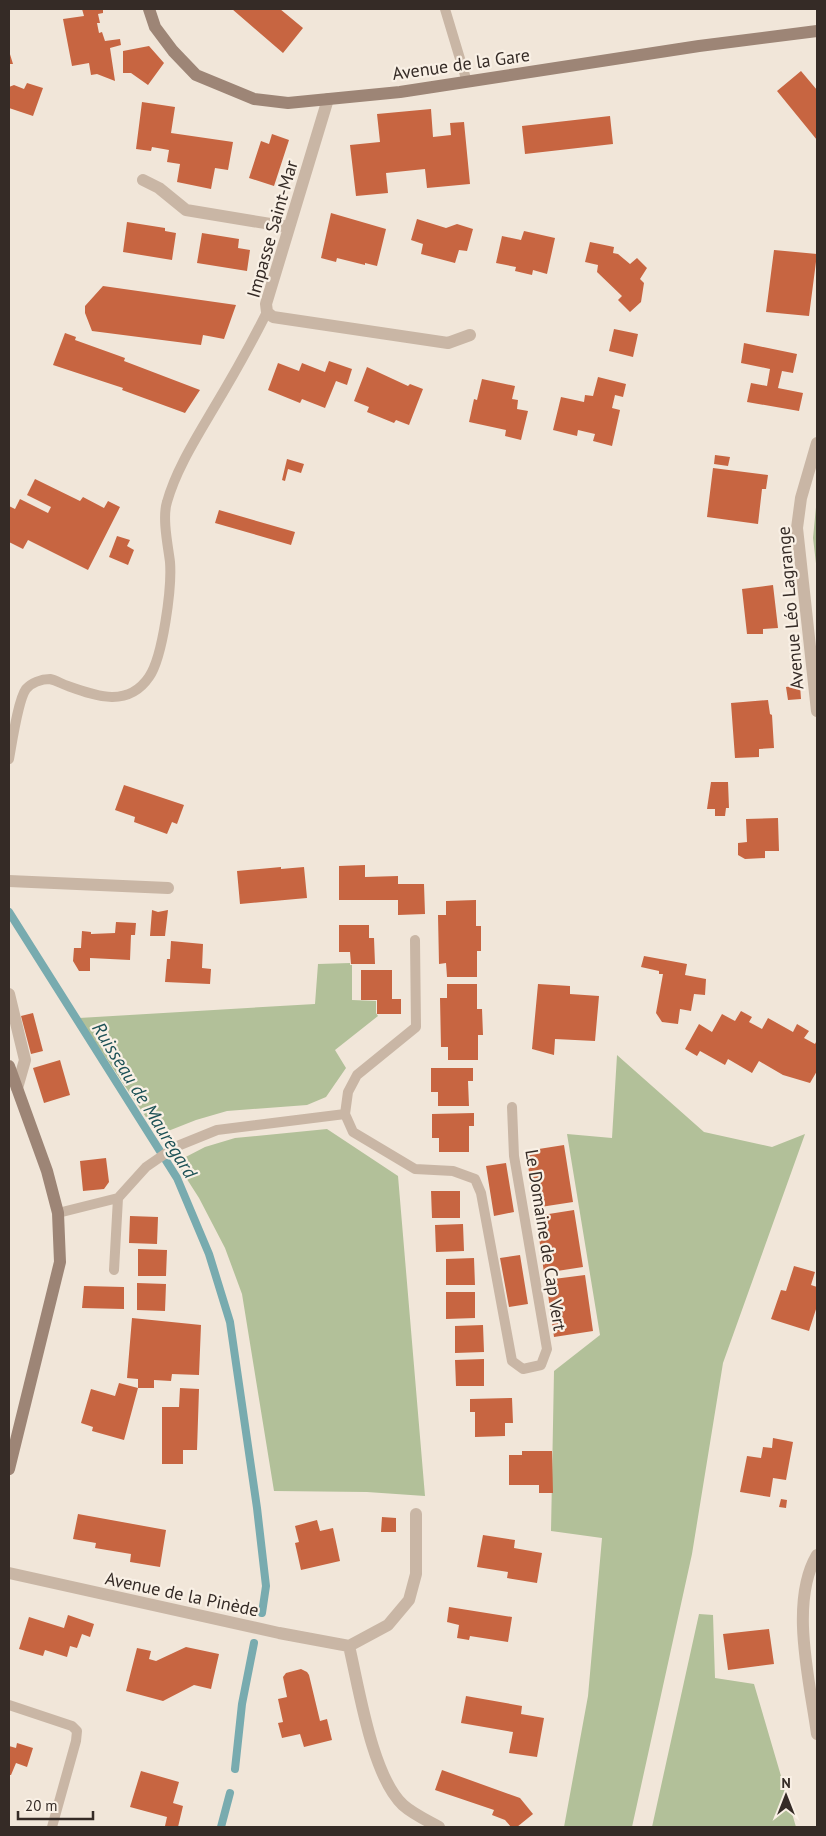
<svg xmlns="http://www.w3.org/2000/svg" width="826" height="1836" font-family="'PT Sans',sans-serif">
<rect width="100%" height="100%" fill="#f1e6d9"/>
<!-- green -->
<path fill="#b2c099" d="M817,497V572L813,538Z
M350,963V965H352V1000L376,1001V1013L378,1016L335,1050L346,1068L326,1097L307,1105L227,1111L196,1120L158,1135L79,1018L315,1004L318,964Z
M617,1055L704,1132L772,1147L805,1134L723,1363L692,1554L632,1827H564L588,1696L602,1538L551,1531L554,1371L600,1335L567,1134L612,1138Z
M327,1129L398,1176L425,1496L367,1492L274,1491L242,1294L225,1248L199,1198L176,1162L205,1147L235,1138Z
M699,1614L713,1615L715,1678L754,1684L796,1827H652Z"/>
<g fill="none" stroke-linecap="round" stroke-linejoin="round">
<!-- stream -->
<path stroke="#78abaf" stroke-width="8" d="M9,912L177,1178L209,1254L230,1322L257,1508L266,1586L262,1613
M235,1769L242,1704L254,1643
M221,1827L230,1793"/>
</g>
<!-- building -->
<path fill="#c76541" d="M82,9H103V13L98,14L100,23H97L99,33L102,32L105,41L120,39L121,45L110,48L115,81L97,74L91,75L89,63L72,66L63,19L84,16Z
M232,9H280L303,28L283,53Z
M149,46L164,63L148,85L131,73H123V51Z
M9,51L13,64H9Z
M801,71L817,90V140L777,91Z
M27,83L43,88L33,116L9,108V87L14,85L24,89Z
M142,102L175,107L171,133L233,142L228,170L215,168L211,189L177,182L180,164L167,162L169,150L152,147L151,151L136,149Z
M431,109L433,137L451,135L450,123L464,122L470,184L427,188L425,169L386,173L388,193L356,196L350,145L380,142L377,114Z
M610,116L613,144L525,154L522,126Z
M272,134L289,140L274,186L249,178L261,141L269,144Z
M331,213L386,229L377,266L365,263V265L337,258L336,262L321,258Z
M417,219L446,228L457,224L473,229L467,251L459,250L455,263L421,254L423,244L411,240Z
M127,222L165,228V231L176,233L172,260L123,252Z
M524,231L555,238L547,274L533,270L532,275L515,271L516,267L496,263L502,236L521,240Z
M202,233L239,239L238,248L250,250L247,271L197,263Z
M590,242L614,247L613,253L618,254L630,264L637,258L647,268L640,279L644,283L641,302L630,312L618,300L622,296L597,272L598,265L585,262Z
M774,250L817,254L809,316L766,312Z
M103,286L236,305L224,339L203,335L201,345L92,331L85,313V306Z
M614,329L638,334L633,357L609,351Z
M65,333L76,337L75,340L125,358L124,361L200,390L185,413L122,390L123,388L53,365Z
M744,343L797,354L793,373L782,371L778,388L803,393L799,411L747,402L751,383L767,386L770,369L741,363Z
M329,361L352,369L347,385L336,381L325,408L302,399L300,403L268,390L278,363L299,371L302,363L325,372Z
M367,367L408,386L410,384L423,389L409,425L396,420L394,423L367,412L369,407L354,401Z
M598,377L626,384L623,397L615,395L612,408L620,410L612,446L593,441L595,434L578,430L577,436L553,430L561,397L584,402L585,395L593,396Z
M482,379L515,386L512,399L518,400L517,409L528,411L521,440L505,436L506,430L469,422L474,399L477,400Z
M715,455L730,457L728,466L714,464Z
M287,459L304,464L301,473L288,469L285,481L282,480Z
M713,468L768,475L766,489H762L758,524L707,517Z
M35,479L80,501L83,497L104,508L108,501L120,507L88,570L28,540L23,549L9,542V506L15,509L20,499L48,513L51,507L27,495Z
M219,510L295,532L291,545L215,523Z
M117,536L130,540L127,546L134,550L128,565L109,557Z
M773,585L778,628L763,629V634H747L742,589Z
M800,685L801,699L788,700L786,687Z
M768,700L770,714L772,715L774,748L759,749V757L735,758L731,703Z
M711,782H728L729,808H726L725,816H715V809H707Z
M124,785L184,805L177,824L172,822L167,834L134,822L135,817L115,810Z
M778,818L779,851H765V858L745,859L738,855V843L747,842L746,819Z
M365,865V877L398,876V884H424L425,914L398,915V900H339V866Z
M281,867V869L304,867L307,898L240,904L237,871Z
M476,900V926H481V951H477V977H447L446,963L439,964L438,915H446V901Z
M152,910L158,912L168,910L165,936H150Z
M116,922L136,923L135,935H131L130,960L90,958V971H79L73,961L74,948H81L82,931L91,932V934L115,933Z
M339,925H369V938H374L375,964H351L350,952H339Z
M171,941L203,944L202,968L211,969L210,984L165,982L167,959H170Z
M644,956L687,964L685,975L706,979L705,995L694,994L691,1011L680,1009L678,1024L662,1022L656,1013L663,974H659V971L641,967Z
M361,970H392V999H401V1014H377V1000H361Z
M447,984H477V1009H482L483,1035H478V1060H448V1047H441L440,998H447Z
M538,984L570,986V994L599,996L595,1041L555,1039L554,1055L532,1049Z
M741,1011L752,1017L749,1022L762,1029L768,1018L793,1032L797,1024L809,1031L804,1038L815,1044L817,1040V1071L810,1083L783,1075L759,1061L752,1073L728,1059L725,1065L700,1051L697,1056L685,1049L699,1024L712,1032L722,1014L735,1021Z
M33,1013L43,1051L31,1054L21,1016Z
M60,1060L70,1095L44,1103L33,1068Z
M431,1068H473V1081H468L469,1106H438V1092H431Z
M474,1113V1126H469V1152H439V1138H432V1114Z
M564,1145L573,1202L534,1208L526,1151Z
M106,1158L109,1182L104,1189L83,1191L80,1161Z
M506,1163L514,1212L494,1216L486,1166Z
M431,1191H460V1218H432Z
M574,1210L583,1267L544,1273L536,1216Z
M130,1216L158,1217L157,1244L129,1243Z
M463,1224L464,1251L436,1252L435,1225Z
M138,1249L167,1250L166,1276H138Z
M520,1255L528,1304L509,1307L500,1258Z
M474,1258L475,1285H446V1259Z
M794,1266L815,1272L811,1285L817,1287V1306L809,1331L771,1319L781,1290L786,1291Z
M585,1275L593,1331L554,1337L546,1280Z
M137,1283L166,1284L165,1311L137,1310Z
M84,1286L124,1287V1309L82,1308Z
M446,1292H475V1318L446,1319Z
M132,1318L201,1325L199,1375L172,1374L171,1381L154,1380V1388H138V1379L127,1378Z
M483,1325L484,1352L455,1353V1326Z
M484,1359V1386H456L455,1360Z
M119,1383L138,1388L124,1440L92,1431L93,1427L81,1423L91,1389L115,1396Z
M180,1388L199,1389L197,1450H183V1464H162V1407H179Z
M512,1398L513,1423H505V1436L475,1437V1412H470V1399Z
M773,1438L793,1442L786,1480L773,1478L770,1497L740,1492L747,1456L761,1458L763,1447L772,1448Z
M522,1451H552L553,1493H539V1485H509V1455H522Z
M781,1499L787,1500L786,1508L779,1507Z
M78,1514L166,1530L160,1567L130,1562L131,1554L95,1548L96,1543L73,1539Z
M382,1517L396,1518V1532H381Z
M317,1520L320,1531L333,1528L340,1561L301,1570L295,1543L299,1542L295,1526Z
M483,1535L515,1540L514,1548L542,1553L537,1583L507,1578L508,1572L477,1567Z
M449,1607L512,1617L508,1642L470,1636L469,1640L457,1638L459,1625L447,1622Z
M68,1615L94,1624L90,1637L82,1634L77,1648L70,1646L67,1657L45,1650L43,1656L19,1649L29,1617L64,1628Z
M769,1629L774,1664L728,1670L723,1634Z
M186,1647L219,1654L211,1689L194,1685L163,1701L126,1691L137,1648L151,1651L149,1659L156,1661Z
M301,1669L307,1672L309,1675L320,1721L327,1719L332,1740L304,1747L300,1734L282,1738L278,1723L283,1722L278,1699L287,1697L283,1677L286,1673Z
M466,1696L522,1706L521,1714L544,1718L537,1757L509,1753L513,1732L461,1723Z
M17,1743L33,1748L27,1767L16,1763L11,1775H9V1746L16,1748Z
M442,1770L520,1798L533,1814L517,1827H511L505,1820L492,1815L494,1810L435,1790Z
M141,1771L179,1782L173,1803L183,1806L178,1827L165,1826L167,1817L130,1807Z"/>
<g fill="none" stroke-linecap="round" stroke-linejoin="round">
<!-- lane -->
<path stroke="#c9b6a5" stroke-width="10" d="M445,9L467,82
M9,759C12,743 18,700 26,689C31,683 41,679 50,679C55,680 62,684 68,686C96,696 128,708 149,677C163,657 172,587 170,562C168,546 162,518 167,502C176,470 195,440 212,411C232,378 250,346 267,312
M415,940L416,1027L357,1075L348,1092L345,1114L353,1132L415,1169L453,1171L475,1179L481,1193L512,1361L523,1369L541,1365L547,1349L514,1156L512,1107
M58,1213L118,1198L146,1167L175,1147L217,1130L345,1114
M114,1270L118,1198
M9,1705L72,1726L77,1731L76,1741L52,1827"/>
<!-- street -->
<path stroke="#c9b6a5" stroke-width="12" d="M328,99L266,304L267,312L273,317L448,343L470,335
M143,180L159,188L186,210L289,227
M817,443L801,498L797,528L817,711
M9,881L168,888
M9,994L25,1060L17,1088
M817,1555C789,1602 810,1682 817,1734
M9,1573L279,1633L349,1646L388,1625L409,1600L416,1574V1514
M349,1646C359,1688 372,1776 403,1805C413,1814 428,1821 439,1827"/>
<!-- secondary -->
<path stroke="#9d8576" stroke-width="12" d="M149,9L155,27L173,51L196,75L254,99L288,103L400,92L699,46L817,31
M9,1066L47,1171L58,1213L60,1262L9,1469"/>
</g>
<g text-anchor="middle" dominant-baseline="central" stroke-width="4.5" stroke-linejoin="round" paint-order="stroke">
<!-- street labels -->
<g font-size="18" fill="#352b26" stroke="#f9f0e5">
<text transform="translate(461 64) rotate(-8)">Avenue de la Gare</text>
<text transform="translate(272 229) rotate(-74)">Impasse Saint-Mar</text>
<text transform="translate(790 608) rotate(-95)">Avenue Léo Lagrange</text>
<text transform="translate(546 1240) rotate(81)">Le Domaine de Cap Vert</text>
<text transform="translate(182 1594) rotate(12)">Avenue de la Pinède</text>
</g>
<!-- water labels -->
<g font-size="19" font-style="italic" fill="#1c5156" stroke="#f9f0e5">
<text transform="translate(145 1100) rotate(58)">Ruisseau de Mauregard</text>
</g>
</g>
<!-- border -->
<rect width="826" height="1836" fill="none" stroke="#352b26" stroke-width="20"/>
<!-- north arrow -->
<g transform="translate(786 1796)" stroke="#f9f0e5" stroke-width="4" paint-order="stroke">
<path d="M0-4L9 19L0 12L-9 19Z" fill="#352b26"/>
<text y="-8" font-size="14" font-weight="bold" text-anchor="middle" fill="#352b26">N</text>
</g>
<!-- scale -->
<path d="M18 1811v8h75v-8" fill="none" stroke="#352b26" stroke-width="2.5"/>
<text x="25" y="1811" font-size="15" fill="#352b26" stroke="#f9f0e5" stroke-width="4" paint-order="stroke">20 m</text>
</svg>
